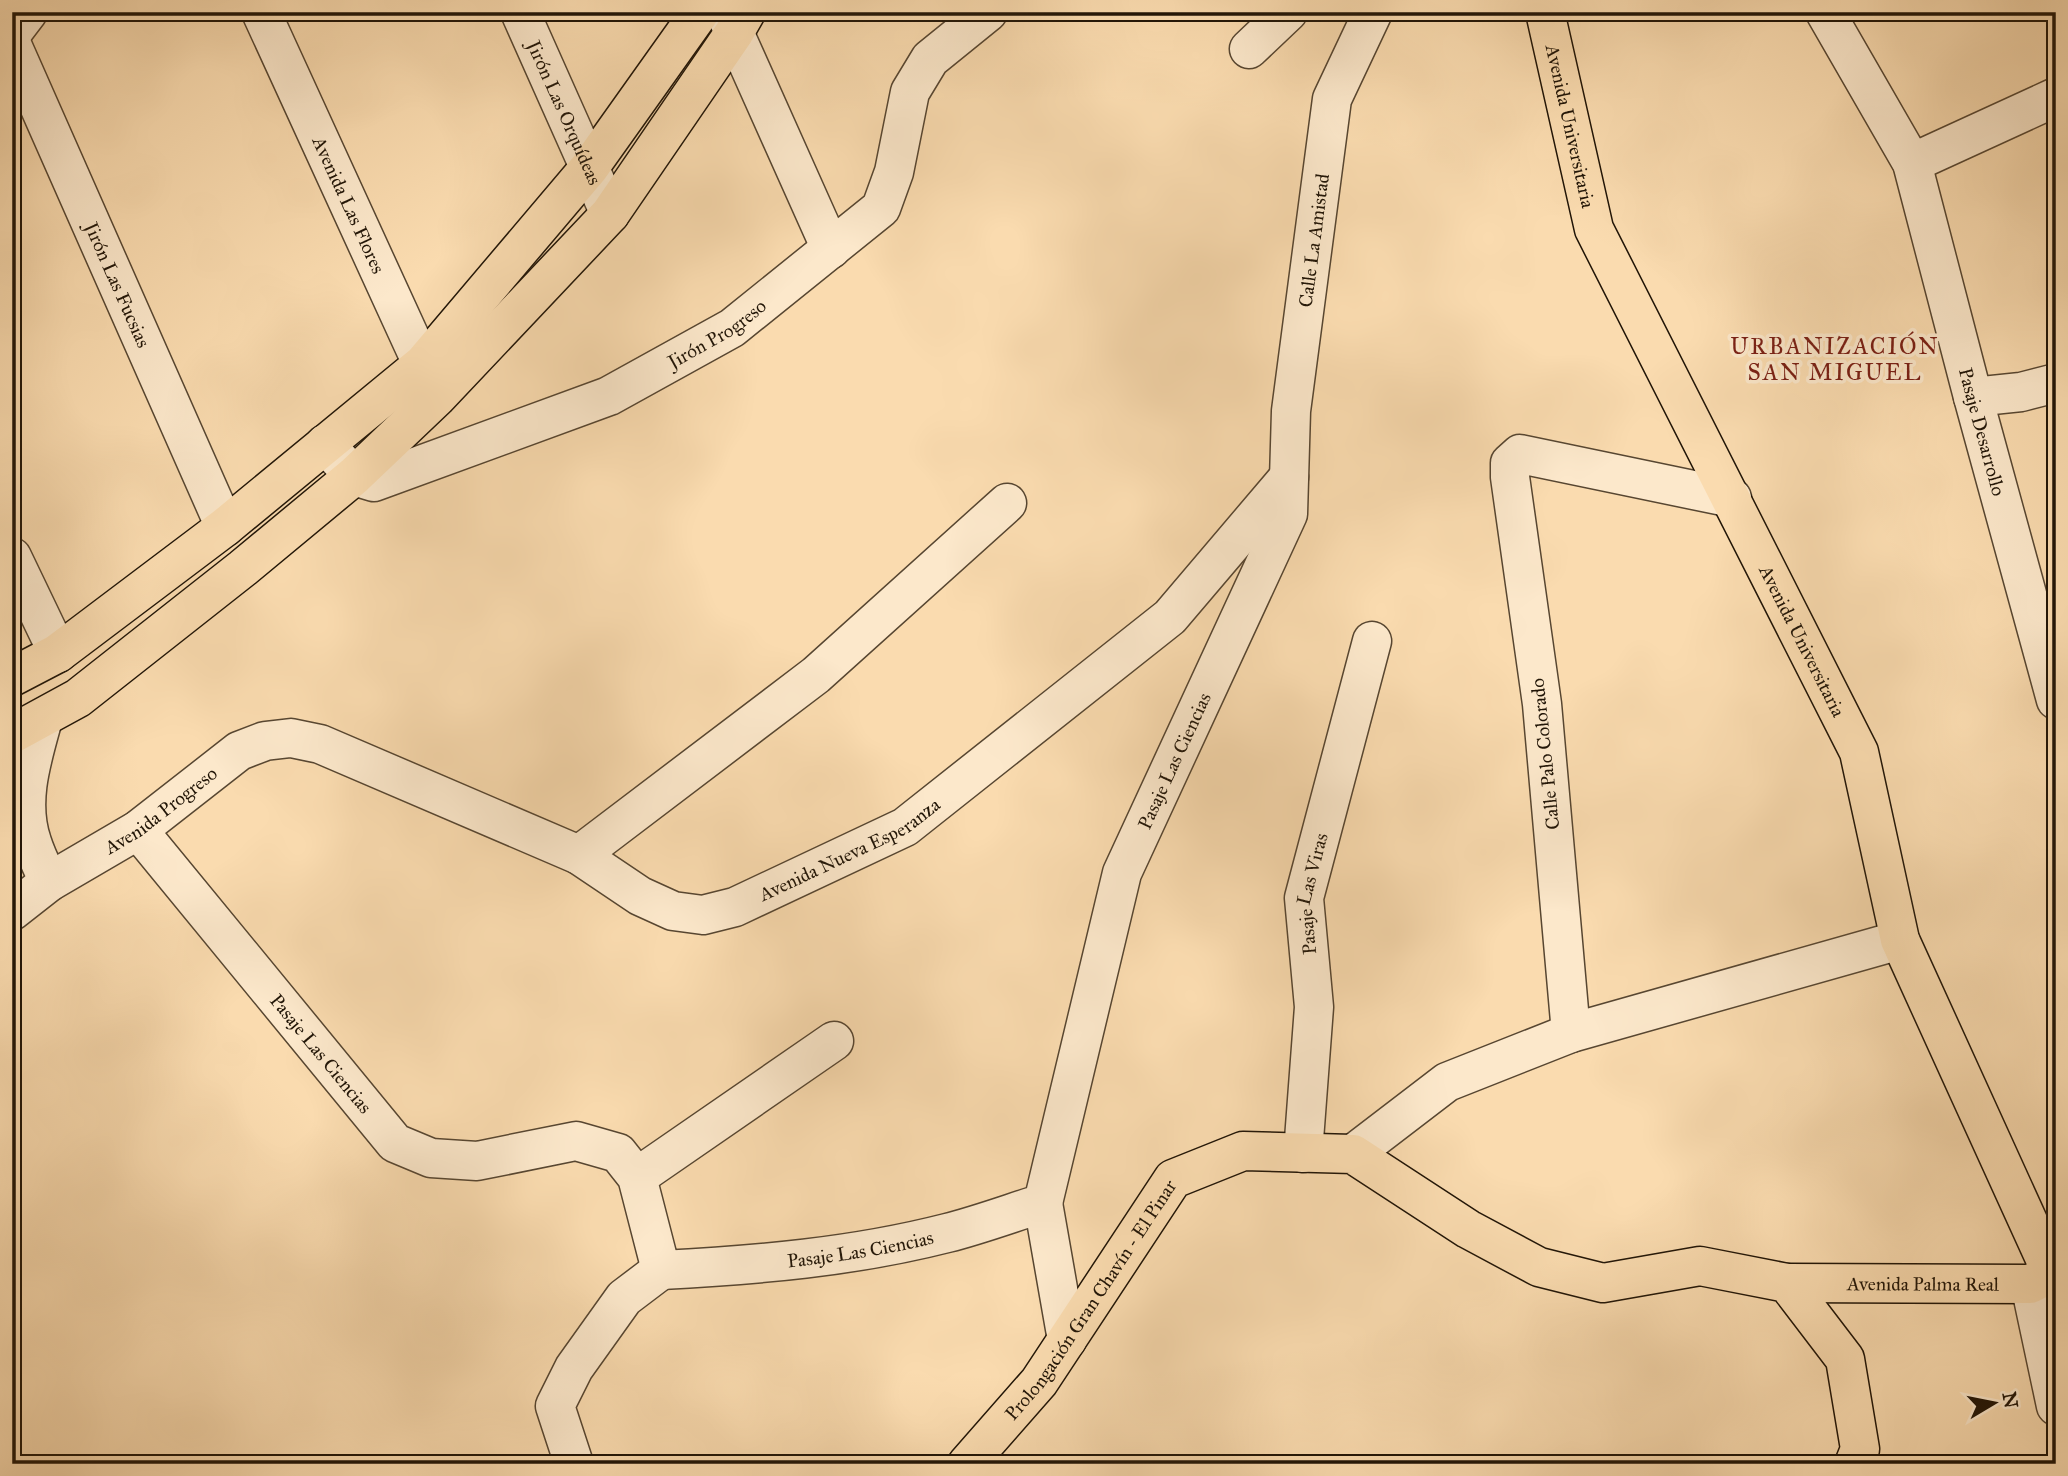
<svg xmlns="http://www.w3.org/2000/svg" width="2068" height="1476" font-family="'IM FELL Great Primer',serif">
<rect width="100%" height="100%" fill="#fadbaf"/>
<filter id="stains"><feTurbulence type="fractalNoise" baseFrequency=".00286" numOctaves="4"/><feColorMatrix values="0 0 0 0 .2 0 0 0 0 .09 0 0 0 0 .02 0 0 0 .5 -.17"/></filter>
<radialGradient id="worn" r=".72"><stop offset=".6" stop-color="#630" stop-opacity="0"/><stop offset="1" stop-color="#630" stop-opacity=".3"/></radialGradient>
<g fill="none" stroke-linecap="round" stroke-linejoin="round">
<!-- minor casing -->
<g stroke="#574631" stroke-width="41">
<g id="minor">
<path id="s1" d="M261,12L435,392"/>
<path id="s2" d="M520,12L610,214"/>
<path d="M725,12L831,249"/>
<path id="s3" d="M1825,12L1912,163L1973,397L2056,700"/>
<path d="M12,33L28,12"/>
<path id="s4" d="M12,45L225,527"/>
<path d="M1249,49L1288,12"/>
<path d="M1912,163L2056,97"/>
<path d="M1973,397L2021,392L2056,383"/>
<path id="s5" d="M325,444L354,476L374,482L609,396L732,328L881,208L894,172L910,92L930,59L988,12"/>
<path d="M12,557L58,653"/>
<path d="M43,719C32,759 18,801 32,842C36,855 43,869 49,882"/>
<path id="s6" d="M138,830L395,1143L431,1158L477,1161L576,1141L618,1153L637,1177L661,1270C757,1265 853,1257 947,1233C979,1225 1011,1213 1043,1203L1122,873L1288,514L1291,411L1332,99L1373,12"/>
<path d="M579,855L816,675L1007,503"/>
<path id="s7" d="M12,911L49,882L138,830L239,751L265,741L291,738L320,744L579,855L640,896L673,911L703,915L735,907L905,827L1170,617L1289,477"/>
<path d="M1571,1033L1542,704L1510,477V463L1520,454L1732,498"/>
<path id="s8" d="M1303,1153L1314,1007L1304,898L1372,641"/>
<path d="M1353,1154L1447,1082L1571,1033L1900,940"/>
<path d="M637,1177L834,1041"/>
<path d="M1043,1203L1067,1340"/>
<path d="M2030,1284L2056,1406"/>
<path d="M574,1464L555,1406L574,1368L624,1298L661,1270"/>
</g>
</g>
<!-- major casing -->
<g stroke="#211507" stroke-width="41">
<g id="major">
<path id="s9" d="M1545,12L1594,229L1859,752L1900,940L2052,1274"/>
<path d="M12,677L58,653L225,527L423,364L589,168L700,12"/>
<path d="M12,734L78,698L243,568L354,476L437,397L610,214L734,33L746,12"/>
<path id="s10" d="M1787,1283L2030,1284L2056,1271"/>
<path id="s11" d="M967,1464L1039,1382L1173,1179L1243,1151L1353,1154L1468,1229L1539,1267L1603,1283L1700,1266L1787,1283L1845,1359L1860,1449L1854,1464"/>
</g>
</g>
<!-- minor -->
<use href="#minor" stroke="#fce8cb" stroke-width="38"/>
<!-- major -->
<use href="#major" stroke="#fadbaf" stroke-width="38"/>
</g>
<g text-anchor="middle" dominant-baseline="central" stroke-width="7" stroke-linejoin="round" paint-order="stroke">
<!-- street labels -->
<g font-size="19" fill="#211507" stroke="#fce8cb">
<text stroke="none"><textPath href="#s2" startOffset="110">Jirón Las Orquídeas</textPath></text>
<text stroke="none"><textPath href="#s9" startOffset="117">Avenida Universitaria</textPath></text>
<text stroke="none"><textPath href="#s1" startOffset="212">Avenida Las Flores</textPath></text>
<text stroke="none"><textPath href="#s6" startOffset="2161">Calle La Amistad</textPath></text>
<text stroke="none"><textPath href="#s4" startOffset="262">Jirón Las Fucsias</textPath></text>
<text stroke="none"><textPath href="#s5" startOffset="439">Jirón Progreso</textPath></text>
<text stroke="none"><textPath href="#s3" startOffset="452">Pasaje Desarrollo</textPath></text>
<text stroke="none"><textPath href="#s9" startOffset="684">Avenida Universitaria</textPath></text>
<text transform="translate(1545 754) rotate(-96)">Calle Palo Colorado</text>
<text stroke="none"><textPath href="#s6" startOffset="1614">Pasaje Las Ciencias</textPath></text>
<text stroke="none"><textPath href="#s7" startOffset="180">Avenida Progreso</textPath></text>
<text stroke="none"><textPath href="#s7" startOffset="945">Avenida Nueva Esperanza</textPath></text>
<text stroke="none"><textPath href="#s8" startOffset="261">Pasaje Las Viras</textPath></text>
<text stroke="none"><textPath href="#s6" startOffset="289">Pasaje Las Ciencias</textPath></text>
<text stroke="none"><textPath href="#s6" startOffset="962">Pasaje Las Ciencias</textPath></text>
<text stroke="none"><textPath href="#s10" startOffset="136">Avenida Palma Real</textPath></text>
<text stroke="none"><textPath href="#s11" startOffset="206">Prolongación Gran Chavín - El Pinar</textPath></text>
</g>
<!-- quarter labels -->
<g font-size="23" letter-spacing="2" fill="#7a1f14" stroke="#fce8cb">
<text x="1835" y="346">URBANIZACIÓN<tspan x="1835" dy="26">SAN MIGUEL</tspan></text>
</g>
</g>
<!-- margin -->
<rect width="2068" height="1476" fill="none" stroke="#fadbaf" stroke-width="42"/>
<rect x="14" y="14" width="2040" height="1448" fill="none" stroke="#211507" stroke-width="3.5"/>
<rect x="21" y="21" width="2026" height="1434" fill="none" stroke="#211507" stroke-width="2"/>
<!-- north arrow -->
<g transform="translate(1994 1403) rotate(80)" stroke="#fce8cb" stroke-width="5" paint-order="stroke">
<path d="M0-5L12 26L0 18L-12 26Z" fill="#211507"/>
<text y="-10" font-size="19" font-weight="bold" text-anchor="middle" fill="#211507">N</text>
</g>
<rect width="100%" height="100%" filter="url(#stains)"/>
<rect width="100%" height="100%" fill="url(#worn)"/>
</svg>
